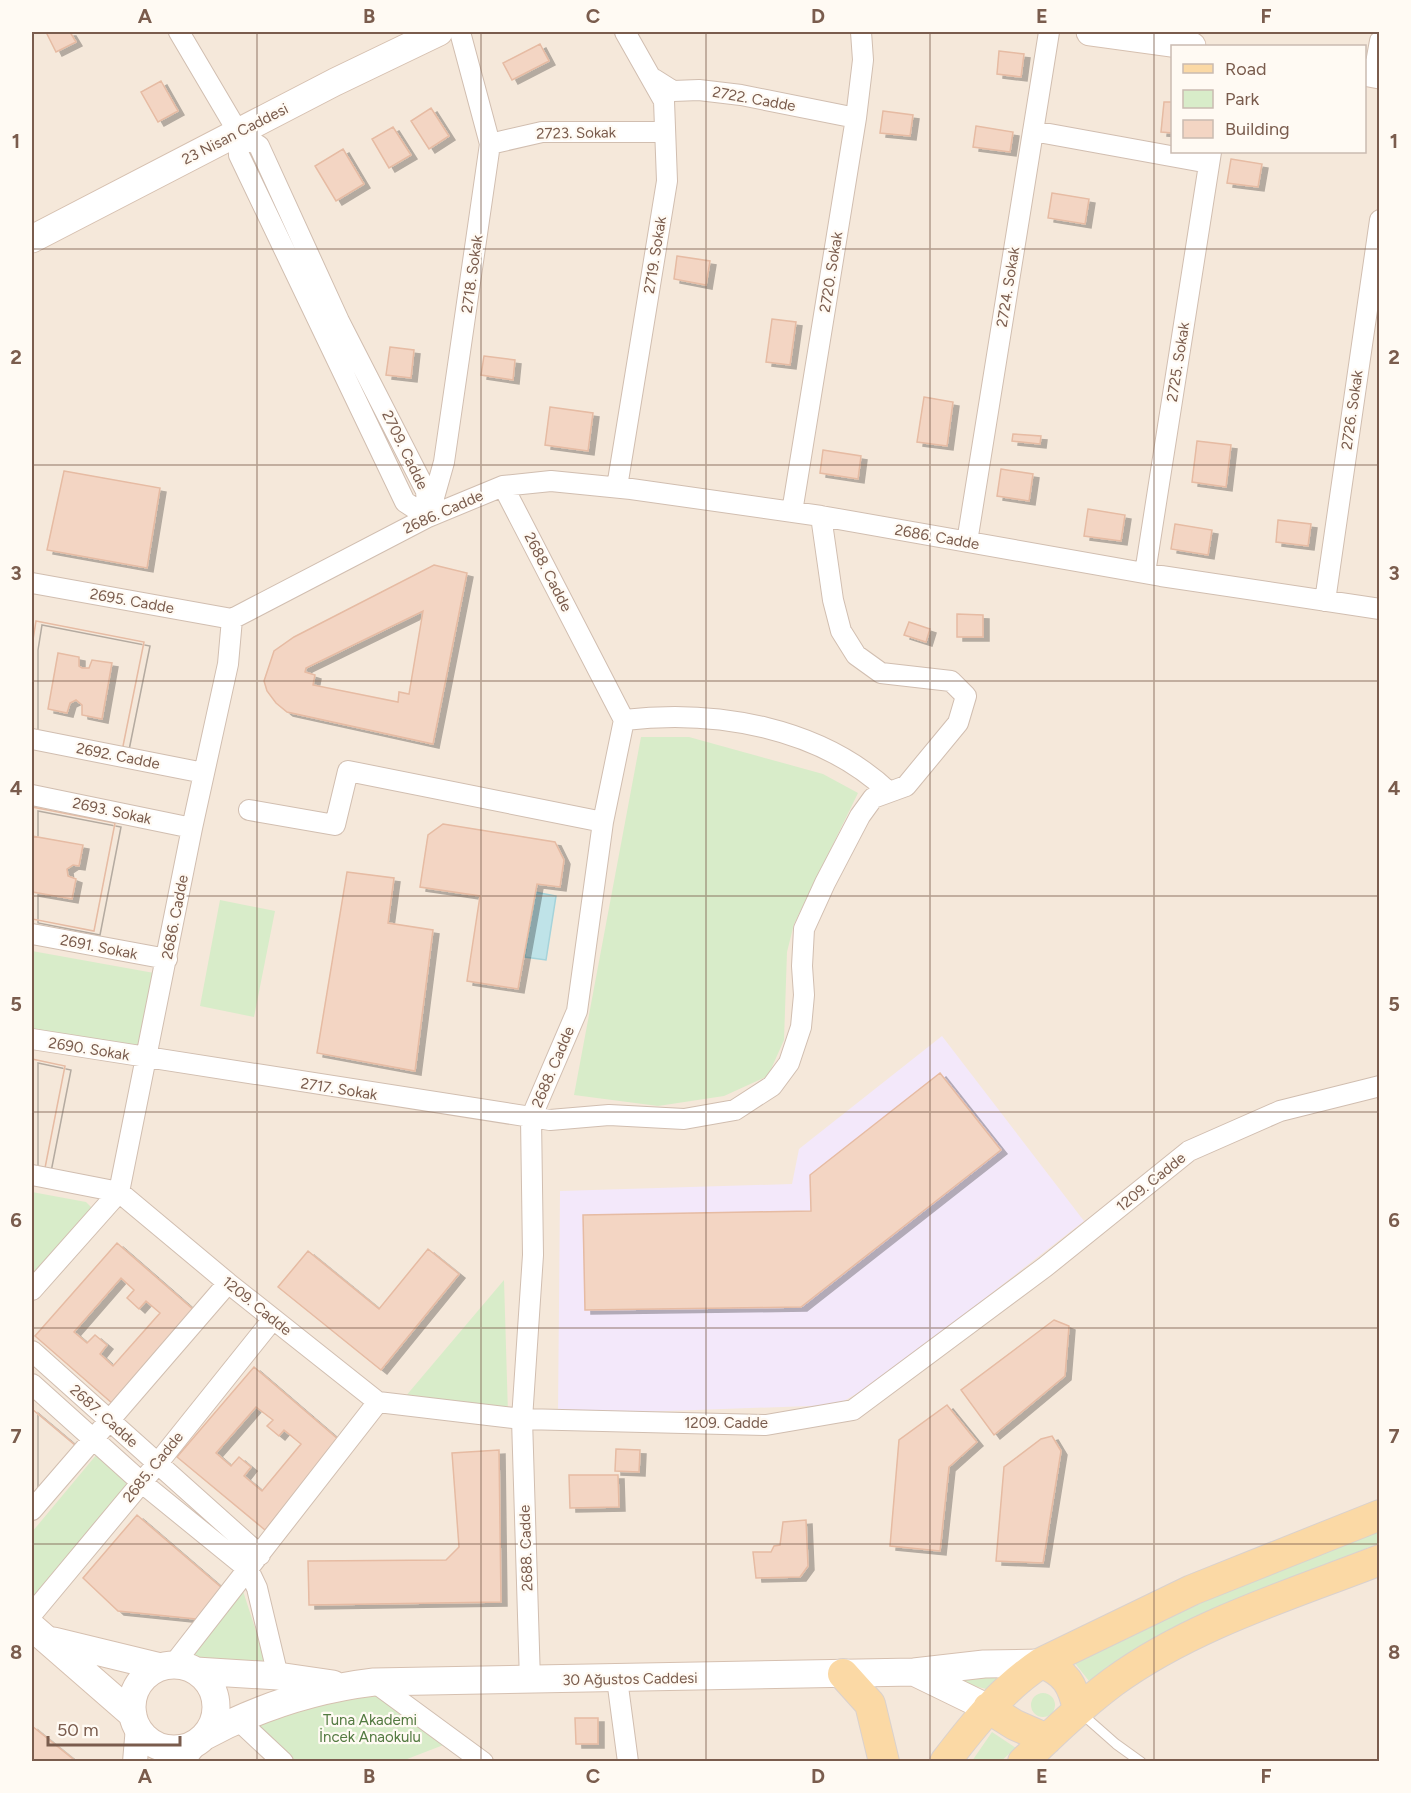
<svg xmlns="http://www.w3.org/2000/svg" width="1411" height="1793" font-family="Figtree,sans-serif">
<defs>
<filter id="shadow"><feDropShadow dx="6" dy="4" stdDeviation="0" flood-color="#0004"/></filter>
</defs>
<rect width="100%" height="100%" fill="#fdf6ec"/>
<!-- residential -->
<path fill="#f5e8da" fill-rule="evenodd" d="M32,32H1379V1761H32ZM1172,46H1364V152H1172Z"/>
<!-- education -->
<path fill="#f3e8fa" d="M942,1036L1084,1221L880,1380L837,1405L558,1415L560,1191L792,1184L799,1149Z"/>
<!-- green -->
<path fill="#d8ecc9" d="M641,737H689L823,774L858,793L794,924L787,952L784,1040L768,1076L724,1096L658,1106L574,1095Z
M220,900L275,911L254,1017L200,1006Z
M32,951L154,973L139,1053L32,1033Z
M32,1192L86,1202L92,1208L32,1280Z
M504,1280L508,1414L405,1397Z
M97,1454L133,1484L32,1606V1532Z
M1379,1529V1543L1178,1625L1143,1644L1089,1681L1074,1662L1199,1604Z
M243,1591L267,1665L181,1662Z
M1001,1674L986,1689L948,1679Z
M1031 1705a12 12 0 1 1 24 0a12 12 0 1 1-24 0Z
M382,1693L446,1744L402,1761H292L248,1719Z
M992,1732L1016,1748L1001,1761H972Z"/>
<!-- water -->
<path fill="#bfe3e8" stroke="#a5d3da" stroke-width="1.5" d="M535,892L556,896L546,960L525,957Z"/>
<!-- building -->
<path fill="#f3d5c3" stroke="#e6bba3" stroke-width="1.5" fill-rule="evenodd" filter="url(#shadow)" d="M46,32H70L76,42L56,52Z
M540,44L549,61L512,80L503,63Z
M999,51L1024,54L1021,77L997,74Z
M161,81L178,111L158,122L141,92Z
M1164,102H1172V133L1161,132Z
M431,108L449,136L429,149L411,121Z
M883,111L913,115L910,136L880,133Z
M976,126L1013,132L1010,152L973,147Z
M393,127L411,155L389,168L372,139Z
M343,149L364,184L336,201L315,166Z
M1231,159L1262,164L1258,187L1227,183Z
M1052,193L1089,199L1085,224L1048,218Z
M677,256L710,261L706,285L674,279Z
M772,319L796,322L790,365L766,362Z
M390,347L414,350L411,378L386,375Z
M484,356L515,360L513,380L481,375Z
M924,397L953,402L947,446L917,442Z
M550,407L593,413L588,451L545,445Z
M1013,434L1041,436L1040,444L1012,441Z
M1197,441L1231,445L1226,487L1192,482Z
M823,450L861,456L858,479L820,473Z
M1001,469L1033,474L1029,501L997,496Z
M64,471L160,488L147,568L47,550Z
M1088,509L1125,515L1121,541L1084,536Z
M1278,520L1311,524L1308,546L1276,542Z
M1175,524L1212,530L1208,555L1171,549Z
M434,565L467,573L433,744L287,712L276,703L267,691L264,681L274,651L294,637ZM423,611L409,694L399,692L398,702L313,685L315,675L305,672L306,668Z
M957,614L983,615V637H957Z
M36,621L144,642L122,751L32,733V646ZM58,653L79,657V666L82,668H89L92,660L112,663L102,719L82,715V705L76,700L70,703L67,713L48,709Z
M36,621L144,642L122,751L32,733V646Z
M909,622L930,629L926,642L904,635Z
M32,807L115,823L94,931L32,919V892L72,899L76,879L68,876L67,869L73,865L79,866L83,845L32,836Z
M32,807L115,823L94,931L32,919Z
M443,824L555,842L564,860L560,887L537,884L518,989L467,981L480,896L420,887L428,835Z
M347,872L394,878L388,923L433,930L415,1071L317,1053Z
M32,1059L65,1066L44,1173L32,1170Z
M32,1059L65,1066L44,1173L32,1170Z
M940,1073L1001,1150L801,1307L585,1310L583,1215L811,1211L810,1175Z
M117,1243L195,1311L113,1404L35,1336ZM121,1278L134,1290L127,1298L139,1309L146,1301L160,1313L113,1366L100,1354L107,1345L95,1335L87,1343L74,1332Z
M428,1249L459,1274L381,1370L278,1287L308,1251L379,1309Z
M1054,1320L1069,1326L1065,1376L994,1435L961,1390Z
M254,1367L339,1440L265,1530L177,1457ZM256,1407L273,1420L267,1426L279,1436L284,1430L301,1444L262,1491L244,1476L251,1467L239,1457L231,1466L216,1453Z
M947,1405L977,1442L949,1467L940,1551L890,1546L899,1440Z
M32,1409L76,1446L32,1502Z
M32,1409L76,1446L32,1502Z
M1052,1436L1061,1451L1043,1563L996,1561L1004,1467L1041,1439Z
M616,1449L640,1450L639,1472L615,1471Z
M499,1450L501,1602L309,1605L308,1561L446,1560L459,1547L452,1453Z
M569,1475H618L619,1507L570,1508Z
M137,1515L222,1588L196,1619L118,1611L83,1578Z
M806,1520L808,1566L800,1577L756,1578L753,1552H771L774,1546L780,1545L783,1522Z
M575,1718H598V1744H576Z
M32,1726L73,1759L70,1762H32Z"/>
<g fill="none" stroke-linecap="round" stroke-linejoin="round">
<!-- service casing -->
<g stroke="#d1beb0" stroke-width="11">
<path id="service" d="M1082,1714L1116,1744L1141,1762"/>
</g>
<!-- minor casing -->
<g stroke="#d1beb0" stroke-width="22">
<path id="minor" d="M179,32L238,132L259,146L339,321L426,491L428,517
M1374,74L1380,41
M654,79L673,91L699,90L741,95L856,118
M1033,131L1209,163
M238,132L239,155L405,502L428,517
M490,144L542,132H663
M503,486L624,720L603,822L577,1011L531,1118L533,1255L522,1419L530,1681
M617,487L667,181L664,101L625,32
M431,508L444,462L490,144L460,32
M792,512L856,118L863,60L861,32
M967,542L1049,32
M1145,573L1211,152
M32,583L232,619
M1325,601L1380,220
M624,720C715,709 820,727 889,792
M32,739L204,773
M32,795L192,828
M249,810L335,825L348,771L603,822
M32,934L167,959
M32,1039L550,1120L609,1115L684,1119L735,1110L772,1086L789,1063L801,1027L804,995L802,966L804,929L825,883L860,816L873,798L906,786L958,723L966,696L951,681L881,673L856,655L841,631L833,600L821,516
M32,1175L119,1192L228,1283L378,1402L522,1419L766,1425L853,1410L1045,1267L1189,1151L1280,1111L1380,1086
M32,1290L119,1192L192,828L228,664L232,619L428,517L503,486L551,481L631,489L821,516L1161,576L1380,609
M32,1351L260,1555
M32,1384L141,1482L248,1569L257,1588L278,1676
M32,1510L228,1283
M32,1614L157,1464L273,1319
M173,1665L378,1402
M617,1679L628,1762
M374,1682L483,1762
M237,1719L283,1762"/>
</g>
<!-- tertiary casing -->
<g stroke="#d1beb0" stroke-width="26">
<path id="tertiary" d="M135,1762L138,1727
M181,1762L195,1744"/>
</g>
<!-- secondary casing -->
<g stroke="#d6c0b0" stroke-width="29">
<path id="secondary" d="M1090,32L1192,46
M1364,72L1380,75
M32,239L335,82L439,32
M32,1627L133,1715
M54,1641L161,1667
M132 1707a42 42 0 1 1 84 0a42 42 0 1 1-84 0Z
M196,1671L278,1676L333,1684
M914,1672L988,1708
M205,1736C257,1708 316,1689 374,1682L914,1672L984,1664L1041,1663"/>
</g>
<!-- primary casing -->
<g stroke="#dad1cd" stroke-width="32">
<path id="primary" d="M1041,1663C1066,1672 1073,1685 1078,1710
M843,1674L870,1704L884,1762
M988,1708L1015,1725L1047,1739
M945,1762C974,1724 1002,1689 1041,1663L1192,1590L1380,1515
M1023,1762C1052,1734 1081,1706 1113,1682C1191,1625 1290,1595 1380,1560"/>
</g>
<!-- service -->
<use href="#service" stroke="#fff" stroke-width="9"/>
<!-- minor -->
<use href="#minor" stroke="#fff" stroke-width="20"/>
<!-- tertiary -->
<use href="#tertiary" stroke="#fff" stroke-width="24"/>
<!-- secondary -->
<use href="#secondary" stroke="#fff" stroke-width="27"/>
<!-- primary -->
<use href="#primary" stroke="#fbd9a5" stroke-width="30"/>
</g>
<!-- grid -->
<path fill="none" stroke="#7a5c4d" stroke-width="1.5" stroke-opacity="0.55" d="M257,32V1762M481,32V1762M706,32V1762M930,32V1762M1154,32V1762M32,249H1380M32,465H1380M32,681H1380M32,896H1380M32,1112H1380M32,1328H1380M32,1544H1380"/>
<g text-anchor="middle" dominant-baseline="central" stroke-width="4.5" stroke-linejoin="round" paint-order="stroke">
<!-- street labels -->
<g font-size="15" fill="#7a5c4d" stroke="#fffaf3">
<text transform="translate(754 99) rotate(10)">2722. Cadde</text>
<text transform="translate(576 133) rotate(-1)">2723. Sokak</text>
<text transform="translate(235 134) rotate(-27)">23 Nisan Caddesi</text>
<text transform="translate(655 255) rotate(-81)">2719. Sokak</text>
<text transform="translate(831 272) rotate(-81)">2720. Sokak</text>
<text transform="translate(472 274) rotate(-82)">2718. Sokak</text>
<text transform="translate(1008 287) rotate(-81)">2724. Sokak</text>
<text transform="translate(1178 362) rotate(-81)">2725. Sokak</text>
<text transform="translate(1352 410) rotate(-82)">2726. Sokak</text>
<text transform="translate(405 450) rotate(64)">2709. Cadde</text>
<text transform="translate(443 512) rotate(-24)">2686. Cadde</text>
<text transform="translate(937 537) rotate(10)">2686. Cadde</text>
<text transform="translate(548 572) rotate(63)">2688. Cadde</text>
<text transform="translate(132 601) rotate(10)">2695. Cadde</text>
<text transform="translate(118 756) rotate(11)">2692. Cadde</text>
<text transform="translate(112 811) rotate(12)">2693. Sokak</text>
<text transform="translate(175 917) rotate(-79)">2686. Cadde</text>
<text transform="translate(99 947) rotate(11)">2691. Sokak</text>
<text transform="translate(89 1049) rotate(9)">2690. Sokak</text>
<text transform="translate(553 1067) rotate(-67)">2688. Cadde</text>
<text transform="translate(339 1089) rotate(9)">2717. Sokak</text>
<text transform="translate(1151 1182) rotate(-39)">1209. Cadde</text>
<text transform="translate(257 1306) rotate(39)">1209. Cadde</text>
<text transform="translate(104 1416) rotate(42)">2687. Cadde</text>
<text x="726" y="1423">1209. Cadde</text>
<text transform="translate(153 1467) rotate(-51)">2685. Cadde</text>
<text transform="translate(526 1548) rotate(-92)">2688. Cadde</text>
<text transform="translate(630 1679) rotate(-1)">30 Ağustos Caddesi</text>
</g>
<!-- park labels -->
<g font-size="15" fill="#537a41" stroke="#fffaf3">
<text x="370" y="1720">Tuna Akademi<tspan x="370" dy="17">İncek Anaokulu</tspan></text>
</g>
</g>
<!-- border -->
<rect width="1411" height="1793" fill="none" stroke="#fffaf3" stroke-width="66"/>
<!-- legend -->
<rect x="1171" y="45" width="195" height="108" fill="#fffaf3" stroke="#cabbb1" stroke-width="1.5"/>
<rect x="1183" y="64" width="30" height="9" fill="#fbd9a5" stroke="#cabbb1" stroke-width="1.5"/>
<text x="1225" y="75" font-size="18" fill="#7a5c4d">Road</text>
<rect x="1183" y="90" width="30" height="18" fill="#d8ecc9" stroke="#cabbb1" stroke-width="1.5"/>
<text x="1225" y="105" font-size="18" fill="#7a5c4d">Park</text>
<rect x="1183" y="120" width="30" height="18" fill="#f3d5c3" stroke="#cabbb1" stroke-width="1.5"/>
<text x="1225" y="135" font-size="18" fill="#7a5c4d">Building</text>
<!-- scale -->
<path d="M48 1736v9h132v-9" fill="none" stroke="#7a5c4d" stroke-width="3"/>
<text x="57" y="1736" font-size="18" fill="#7a5c4d" stroke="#fffaf3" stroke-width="4.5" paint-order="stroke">50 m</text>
<rect x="33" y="33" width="1345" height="1727" fill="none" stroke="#7a5c4d" stroke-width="2"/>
<g font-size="20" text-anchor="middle" font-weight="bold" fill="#7a5c4d">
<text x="145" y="23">A</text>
<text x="369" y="23">B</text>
<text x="593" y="23">C</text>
<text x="818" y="23">D</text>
<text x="1042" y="23">E</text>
<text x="1266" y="23">F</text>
<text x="16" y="148">1</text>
<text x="1394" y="148">1</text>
<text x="16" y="364">2</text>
<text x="1394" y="364">2</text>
<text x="16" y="580">3</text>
<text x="1394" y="580">3</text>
<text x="16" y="795">4</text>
<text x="1394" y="795">4</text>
<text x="16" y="1011">5</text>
<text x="1394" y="1011">5</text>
<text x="16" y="1227">6</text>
<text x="1394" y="1227">6</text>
<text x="16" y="1443">7</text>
<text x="1394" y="1443">7</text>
<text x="16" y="1659">8</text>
<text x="1394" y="1659">8</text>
<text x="145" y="1783">A</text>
<text x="369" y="1783">B</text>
<text x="593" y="1783">C</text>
<text x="818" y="1783">D</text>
<text x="1042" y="1783">E</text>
<text x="1266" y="1783">F</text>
</g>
</svg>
